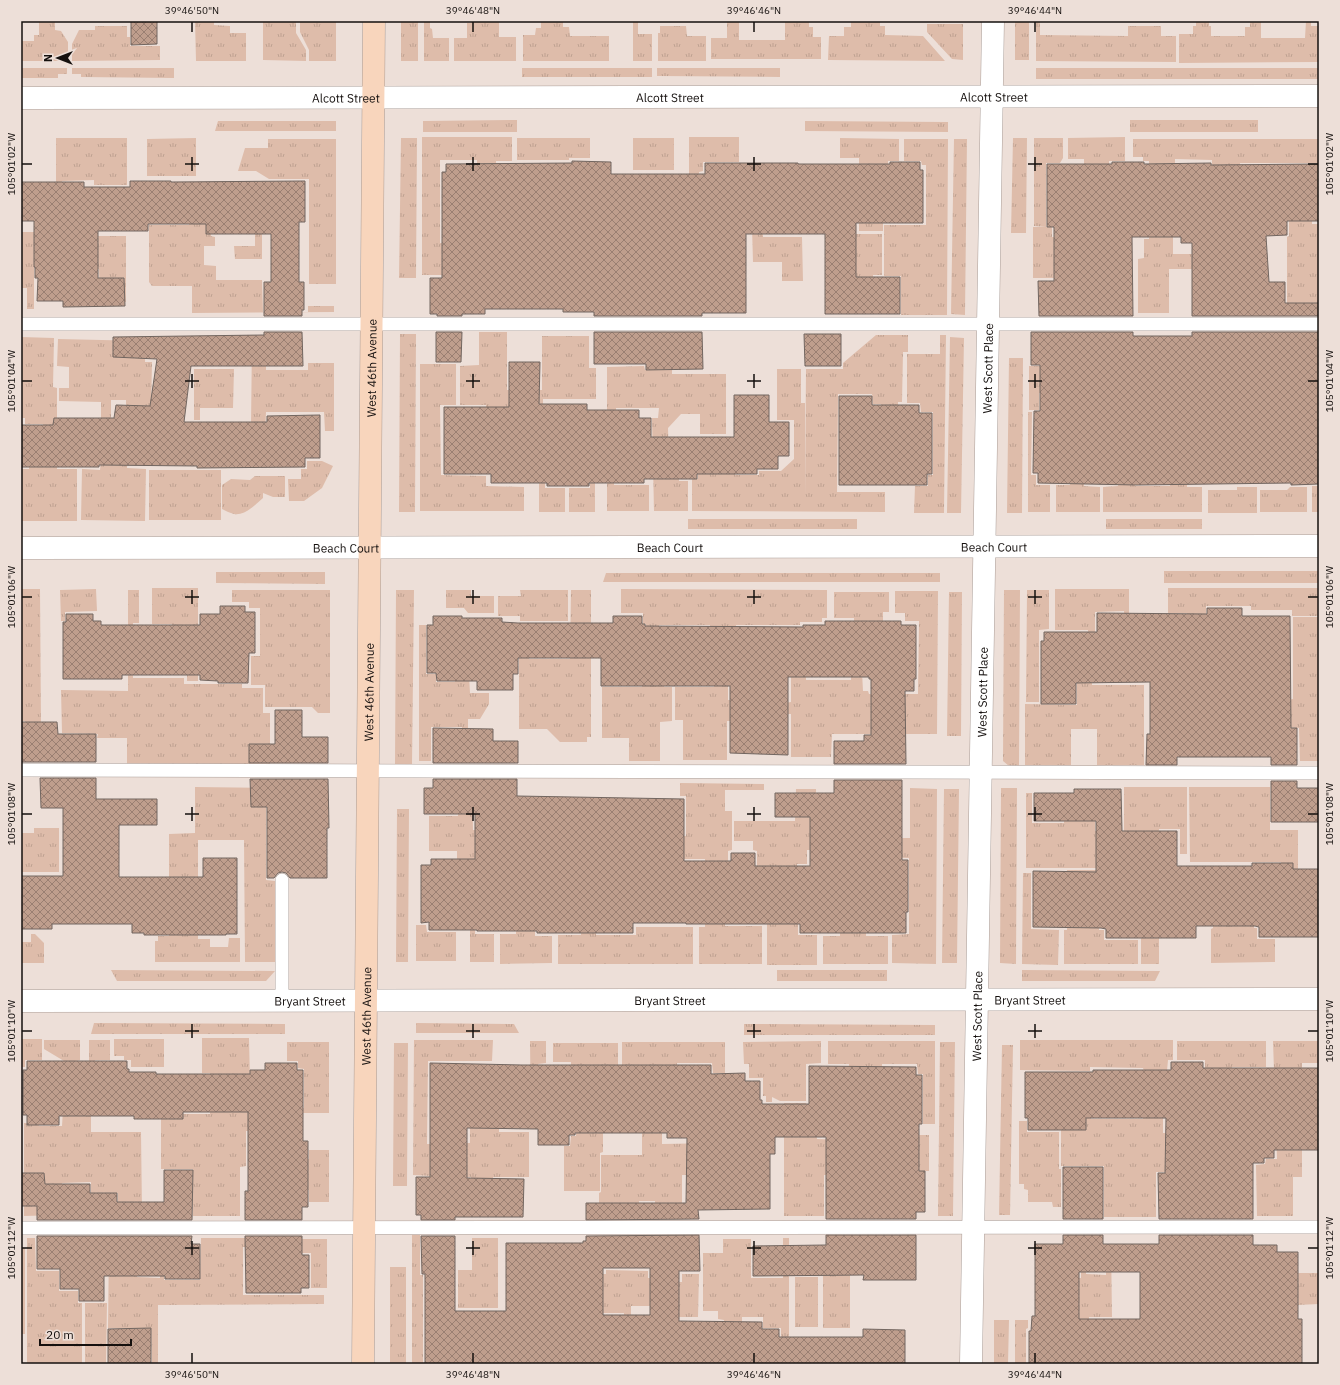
<svg xmlns="http://www.w3.org/2000/svg" width="1340" height="1385" font-family="'IBM Plex Sans',sans-serif">
<defs>
<pattern id="grass-tufts" width="24" height="20" patternUnits="userSpaceOnUse"><rect width="24" height="20" fill="#debcaa"/><path d="M3 7l-1-3M5 7V3M7 7l1-3M15 17l-1-3M17 17v-4M19 17l1-3" fill="none" stroke="#bea191"/></pattern>
<pattern id="building-cross-hatch" width="8" height="8" patternUnits="userSpaceOnUse"><rect width="8" height="8" fill="#bf9e8d"/><path d="M0 0l8 8M0 8l8-8" fill="none" stroke="#9a7f72"/></pattern>
</defs>
<rect width="100%" height="100%" fill="#eddfd8"/>
<!-- grass -->
<path fill="url(#grass-tufts)" d="M39,21H55V30L61,31L68,42V61H21V41H34V35H39Z
M195,21H214V25L230,26V33H246V61H196Z
M263,21L296,22V33L306,50V61L263,60Z
M300,21H336V61H309V50L300,32Z
M401,21H418V61H401Z
M424,21H430V28L432,29L433,38H449V61H424Z
M471,21H499V37H516V61H454V38H467V23H471Z
M541,21H563V27H569L570,36H609V61H523V35H535L536,28H541Z
M633,21H638V34H652V61H633Z
M727,21H739V40H785V21H809V27H813V37H821V59H711V38H727Z
M851,21H880V26H885V35L923,36L945,61L828,60L829,36H844V27H851Z
M1015,21H1029V60H1015Z
M1036,21H1040V35L1128,36V26H1161V36H1176V62L1036,61Z
M1196,21H1209V26H1211V36H1245V27H1250V21H1261V38H1305L1306,21H1311V26H1318L1319,62L1179,63V34H1193V26H1196Z
M927,24H963V60L952,59L927,32Z
M95,26H127V37H130V46H160V60L72,61V44L79,30H95Z
M660,26H686L687,36H706V61H658V33H660Z
M21,68H67V74H58V78H21Z
M72,68H174V78L81,77V74H72Z
M522,68H652V77H522Z
M657,68H780V77L657,76Z
M1036,68H1319V79H1036Z
M517,120V132H423V121Z
M1130,120H1258V132H1130Z
M218,121H336V131H215Z
M805,121L948,122V132L805,131Z
M422,137H512V161H496V216L477,170V160H440V243H452V275H422Z
M689,137H739V162H703V171L699,172V176H689Z
M1125,137V161H1109V170L1075,278H1033V227H1052V237H1085L1084,159H1068V138Z
M56,138H127V185H94V180L62,181V249H56Z
M196,138V176H147V139Z
M401,138H417L416,278H399Z
M517,138H590V158H569V160H517Z
M633,138H674V170H633Z
M840,138L899,139V161H888V167H883V231H859V158H840Z
M1013,138H1027L1026,233H1011Z
M1034,138H1063V158L1060,163H1046V227L1034,226Z
M268,139H336V284H309V179H269L256,171H238L245,148H268Z
M904,139H948L947,315H901V276H884V225H926V165H922L921,161H904Z
M954,139H967L965,315L951,314Z
M1133,139H1319V163H1240V235L1212,170V160L1175,159V175L1149,176V161H1143V157H1133Z
M1289,164H1312V224H1319V310H1287V237L1289,236Z
M1149,179H1173V254H1214L1207,269H1169V313H1138V259L1144,258V239H1149Z
M189,191H210L211,236L215,237V246H204V265L216,266V280H262L263,312H308V306H334V312L192,313V286H152L149,282V225H189Z
M255,220H262V259H235L234,246H255Z
M752,227H763V237H802L803,281H782V262H753Z
M21,232H34V309H27V288H21Z
M840,234H882V275H873V313H850Z
M94,236H126V302H100L99,269H56Z
M479,332H507V390H526V413L486,417V405H460V366L479,365Z
M400,334H416L415,512H399Z
M876,335H908V352H903L902,402H898V411H881V404H873L872,394H838L837,492H885V512L692,511V479H698V472H735V475H759V471H781L794,459V420H777V369H801V403H805V498L806,369H843V363Z
M940,335H946L944,513H914L915,486H928V475H933V412H921L920,403H907V354H940Z
M542,336H589V368H596V399H543V416H538V390H542Z
M21,337L54,338L53,387L57,388V431H43V424H25V418H21Z
M950,337L964,338L961,513H947Z
M58,339L146,341L145,362H152L151,409H126V400H111V425H101V402L59,401V388H69V367L57,366Z
M252,339H266V370H308V363H334V431H325L324,412H266L265,434L251,426Z
M1009,358H1023L1022,513H1007Z
M420,364H456V405H440L441,475L486,476V486L524,487V511H420Z
M644,366L645,370L672,369V374H726V434H700V414H681L668,428L669,461L653,462L652,418H658L659,408H616V415H607V367Z
M1029,366H1065L1072,393H1039V410H1029Z
M194,369H234L233,408H200V420H194Z
M1028,412H1032L1031,475H1036V485H1050V512H1028Z
M539,419H545V488H565V512H539Z
M57,434V469H77V521H21V469H29V462Z
M128,434L127,468L146,469L145,521L81,520L82,469L100,470L101,461Z
M307,461H322L333,466L322,488L304,501H289L288,479H301V469H307Z
M653,464L679,474V481H688V511H654Z
M590,466H595V512H569V488H590Z
M149,470H221V520H149Z
M255,476H285V497H273L263,493V498C256,504 245,516 234,514C230,513 226,511 222,509V485L231,479L250,480Z
M607,476H614V485H649V511H607Z
M1070,476L1084,478V486L1100,487V512H1056V485H1070Z
M1170,476L1187,477V487H1202V512H1103V487L1118,486V478H1135V486H1170Z
M1312,486H1319V512H1312Z
M1237,487H1257V513H1208V490H1237Z
M1290,487H1307V512H1260V490H1287Z
M688,519H857V529H688Z
M1106,519H1202V529H1106Z
M1164,571H1319V583H1164Z
M216,572H325V584L216,583Z
M606,573H940V582H603Z
M152,588H198V681H187V636H172V624H152Z
M1168,588H1319V616H1292V610H1251V606H1206V617L1187,623V613H1168Z
M21,589H40L41,727L25,726V721H21Z
M96,589L97,611L65,612V621H61L60,590Z
M621,589L827,590V618H822V622H800V625H736L735,636L710,633V625H659V641H646V624H643V613H621Z
M1055,589H1129V620H1124V611L1095,612V670H1089L1088,630H1055Z
M128,590H139V623H133V678H184V684H242V688H263V713H270V764H127V738H97L98,734L62,733L61,690L128,691Z
M232,590H330V713H318L312,707H265V685H251V656H260V608H249V602H232Z
M396,590H414L412,765L395,764Z
M446,590H471V596H494V613H468L464,608H446Z
M520,590H568V621H520V616H498V596H521Z
M571,590H591V737H587V742H560L547,729H519V652H529V659H570Z
M1004,590H1020L1019,766H1009L1003,761Z
M1027,590H1049V629L1039,630V702H1026Z
M895,591H938L937,734H832L831,757H791V714H785V703L791,702V628L806,673V680H851V672H862L863,691H868L869,694H918L919,621H905V613H895Z
M834,592H889V612H883V624L854,622V618H834Z
M949,592H962L961,736H947Z
M1293,617H1319V761H1300L1299,728L1282,727L1287,700L1293,699Z
M419,625H426V674H436V682H455V675H469L470,693H489V704L480,719H468V762H462V727H431V761H419Z
M642,642L664,675V687H672V721L660,722V761H629V738H602V687H642Z
M714,670H728V700H757L750,721H727V760H683V720H675V687H714Z
M1077,673H1092V685H1144V765H1097V729H1071V765H1025V704L1077,705Z
M680,783L764,784V790H725V811H732V850L728,851V868H705V859H681V836H686V796H680Z
M195,787L266,788V880L275,881V962H245L244,840H198V939H210V947H228L229,938H240V962H155V941H158V936H169V834L195,833Z
M1124,787H1187V854H1180V829H1159V964H1141V905L1124,866Z
M1189,787H1270V830H1298V874H1281V862H1190Z
M910,788L937,789L936,964L892,963V935L909,934V858L869,857V838H910Z
M1001,788H1017L1016,964L1000,963Z
M458,789H472L473,830H502L475,864V934H494V962H470V924L457,865V851H429V816H458Z
M796,789H816L817,850H807V864H797L798,923L757,867V851L753,850V841H734V821H795Z
M944,789H959L957,963H942Z
M1026,793H1032V823H1064V793H1095V831H1109V868H1026Z
M397,809H409L408,962H396Z
M34,828H59V872H21V833H34Z
M840,831H866V936H888V964H823V936H840Z
M1212,866H1250V887H1253L1254,928H1257V939H1275V962L1211,963V929L1213,928Z
M1067,870H1099V930H1104V940H1138V964H1064V930H1067Z
M581,871L596,900V935H636V927H693V964H558V935H581Z
M705,871H725V926H762V964H699V927H705Z
M1023,873H1031V929L1059,930L1058,965L1022,964Z
M767,924H798V935H817V965H767Z
M416,925H426L427,932H456V961H416Z
M516,926H535V936H552V963L500,964V934H516Z
M31,934H35L44,943V963H21V942H31Z
M111,970L275,971L266,981H117Z
M777,970H887V981H777Z
M1022,970L1160,971L1155,981H1022Z
M94,1023L285,1024V1034H91Z
M416,1023L514,1024L519,1033H416Z
M744,1024L935,1025V1035H744Z
M202,1038H249L250,1081L258,1131H246V1166L240,1167V1216H193V1169H161V1114H210V1073H202Z
M21,1039H42V1060H25V1067H21Z
M114,1039H164V1067H131V1060H124V1056H114Z
M44,1040H80V1060L76,1061V1104L64,1061L44,1049Z
M89,1040H110V1060H95L89,1109Z
M414,1040H493L492,1061H428L427,1144H432L431,1176L413,1175Z
M1020,1040H1173V1060H1168L1167,1071H1144L1143,1068L1090,1067V1071L1020,1070Z
M530,1041H546V1063L538,1064V1074L531,1125Z
M821,1041V1063L806,1064V1101H780L772,1097V1102H766V1096H763V1078H749V1064H744L743,1042Z
M828,1041H935V1124H923V1074H918L917,1064H882V1072L849,1078V1064H828Z
M1177,1041H1266V1067H1232V1074L1205,1071V1060H1177Z
M1273,1041H1319V1063H1302V1177H1293V1216H1257L1256,1165L1265,1164L1266,1159H1277Z
M287,1042H329V1113H290V1108H304V1069L298,1068V1061H287Z
M622,1042H725V1073H713L712,1063H677V1074L622,1070Z
M940,1042H955L953,1216H938Z
M394,1043H408L407,1186H393Z
M553,1043H618V1072H571V1062H553Z
M1002,1045H1013L1010,1215H999Z
M470,1065L499,1120V1132H529V1177H493V1205L471,1214V1177H459L434,1143H470Z
M642,1072L662,1106V1144L717,1143L723,1175H682V1214H655V1201H639V1216H599V1193L601,1192V1155H642Z
M1091,1073V1119H1143V1073H1163V1133H1227L1233,1165H1253V1173L1156,1172V1217H1104V1166H1061V1121Z
M576,1092H603V1152L600,1153V1191H564V1146H570L571,1136H576Z
M784,1103H806V1132H816L817,1139L841,1140L919,1152V1135H929V1171H880L858,1175H824V1216H784Z
M63,1110H91V1132H141L142,1212L118,1215V1193H91V1182L62,1183V1215L24,1216V1123H38L39,1126H62Z
M1019,1121H1027V1132H1059V1169H1061V1207H1053L1052,1202H1028V1190L1024,1189V1184H1019Z
M309,1150H329V1202H309V1190H302L304,1159H309Z
M412,1235H420V1275H423V1364H412Z
M27,1238H35L36,1271H59V1291H78V1303H82V1364H27Z
M201,1238H250V1247H243V1295H324V1304L158,1305V1364H152L151,1328H108L109,1244L136,1245L137,1277L160,1278V1244H164V1280H200Z
M472,1238H498V1308H458V1270H472Z
M783,1238H789V1341H781V1328H763V1317H742V1364H724V1320L718,1319V1311H703V1253H723V1239H751V1278H783Z
M253,1239H327V1288H311V1253H302Z
M1081,1244H1086V1274L1106,1275V1244H1111L1112,1317H1089V1328H1056L1039,1278H1081Z
M21,1248H25V1334H21Z
M390,1267H406V1364H390Z
M823,1268H850V1328H823Z
M606,1270L648,1271V1278H653L654,1282H682V1274H699L698,1317H674L673,1306H631V1364H623L624,1313H580L581,1274H606Z
M1281,1273H1319V1304L1297,1305Z
M795,1277H818V1327H795Z
M85,1303H107L106,1364H85Z
M994,1320H1009L1008,1364H994Z
M1015,1320H1028V1328L1026,1329V1364H1015Z"/>
<!-- building -->
<path fill="url(#building-cross-hatch)" stroke="#726660" fill-rule="evenodd" d="M131,21H157V44L131,45Z
M572,161L611,162V174H705V163H798V164H890V162H920V170H923V223H856V277H900V314H825V234H746V313H702V316H594V312H563V309H485V314H462V316H437V314H430V278H442V172H446V164L572,163Z
M1112,162H1144V164L1211,163V165L1319,164V221H1287V235L1266,236L1269,282H1285V303H1319V316H1192V243H1181V237H1132L1133,316H1039L1038,281H1054V227H1047V164H1112Z
M130,181H171V182L305,181V222H299V282H304V310H302V316H264V282H271V234H206V224H148V231H98V278H124L125,306L63,307V301H37L38,278H35V267H34V221H21V182H84V187H130Z
M264,332H302L303,366H191L184,422H267V416L320,415V458H305V467L197,468V466L99,465V467H21L22,425H53L54,418H114L116,405L150,406L157,359L113,357V337L264,335Z
M436,332H462L461,362H436Z
M594,332H702L703,369L646,370V364H594Z
M1031,332H1133V336H1192V332H1319V484L1291,485V483L1136,485L1038,483V473H1033L1034,411H1040V365H1031Z
M804,334H841V366H805Z
M509,362H540L539,404H587V410H639V418H651V437H734V395H769V422H789V456H778V469H757V474H697V479H644V483H589V486H547V483H491V474H444V407H509Z
M839,396H872V405H919V413H932V474H927V485H839Z
M220,606H245V612H255V653H249L248,683H218V681L200,680V675H122V679H63V622H66V614H93V621H101V625H200V614H220Z
M1207,608H1242V616H1290L1291,728H1297V765H1271V757H1177V765H1146L1147,734H1150V682L1076,683V704H1041V641H1044V632H1097V613L1207,614Z
M433,616H462V618H502V622L518,623H613V616H642V624H645V626L803,627V625H825V621H901V625H916V679H914V691H905L906,764H834V741H864V735H871V679H869V677H788V755L730,753V686H601V658H518V674H513V690H477V681H437L436,673H427V625H433Z
M275,710H302V737H328V763H249V744H275Z
M21,722H57L58,734H96V762H21Z
M433,728L493,729V741H518V763H433Z
M40,778H96V799H157V825H119V877H203V858H237V934H226V935H144V933H132V924H52V929H21V876H63V808H41Z
M250,779H328L329,828H327V878H290L286,873L282,872L278,873L274,878H267V807H251Z
M433,779H517V796L684,799V861H731V853H755V866H810V817H775V793H834V780H902V860H908V912H906V933H800V924H686V923H633V933H537V931H477V930H429V922L421,923V865H431V859H475V814H424V788H433Z
M1271,781H1297V788H1319V822H1271Z
M1074,789H1121L1122,831H1177V866H1252V863H1293V869H1319V937H1259V927L1255,926H1196V938H1106V929L1101,928L1033,927V871L1096,872V821H1034V793H1074Z
M27,1061H127V1069H129V1072H156V1074H250V1070H265V1063H297V1070H303V1141H308V1207H302V1220H245V1191H248V1112H183V1119H134V1116H59V1125H27V1115H23V1070H27Z
M1171,1062H1203V1068H1319V1150H1274V1158H1264V1163H1253V1219H1159L1158,1173H1165L1166,1118H1086V1130H1028V1118H1025V1072H1093V1070H1171Z
M430,1063L522,1065H711V1074L745,1073V1081H760V1100H762V1104H809V1066L916,1067V1075H922V1124H919V1171H925V1212H916V1219H826V1137H775V1154H770V1209L698,1210L699,1219L586,1220V1203H686L687,1138H667V1133H575V1135H569V1145H538V1129L467,1128V1178L524,1179L523,1217H455V1220H421V1215H416V1177H430Z
M1063,1167H1103V1219H1063Z
M164,1170H193L192,1220H37V1206H21V1173H44L45,1184H90V1193H117V1202H164Z
M699,1235L700,1271H679V1321L762,1322V1329H779V1337H863V1329L905,1330V1364H425V1274H422L421,1236H455V1311H506V1243H583V1241H586V1236ZM603,1268H650V1315H603Z
M826,1235H916V1280H863L864,1275L753,1276V1246L826,1245Z
M1063,1235H1103V1244H1159V1235H1253V1245H1277V1252H1298V1319H1302V1364H1029V1331H1031L1032,1316H1035V1244H1063ZM1079,1272H1140V1319H1079Z
M37,1236H192L191,1244H200V1279H165V1276H104V1301H79V1289H60V1269H37Z
M245,1236H302V1255H309V1288H301V1293H246Z
M151,1328V1364H108V1329Z"/>
<g fill="none" stroke-linecap="round" stroke-linejoin="round">
<!-- lane casing -->
<g stroke="#aa9d97" stroke-width="14">
<path id="lane" d="M21,324H1319
M21,770L1319,773
M282,880V1001
M21,1228L1319,1227"/>
</g>
<!-- street casing -->
<g stroke="#aa9d97" stroke-width="23">
<g id="street">
<path id="s1" d="M21,98L1319,96"/>
<path id="s2" d="M21,548L1319,546"/>
<path id="s3" d="M21,1001L1319,999"/>
<path id="s4" d="M971,1364L993,21"/>
</g>
</g>
<!-- secondary casing -->
<g stroke="#aa9d97" stroke-width="23">
<g id="secondary">
<path id="s5" d="M363,1364L374,21"/>
</g>
</g>
<!-- lane -->
<use href="#lane" stroke="#fff" stroke-width="13"/>
<!-- street -->
<use href="#street" stroke="#fff" stroke-width="22"/>
<!-- secondary -->
<use href="#secondary" stroke="#f8d5bc" stroke-width="22"/>
</g>
<!-- ticks -->
<path fill="none" stroke="#15100e" stroke-width="1.5" d="M192,22V32M473,22V32M754,22V32M1035,22V32M192,157V171M473,157V171M754,157V171M1035,157V171M22,164H32M185,164H199M466,164H480M747,164H761M1028,164H1042M1308,164H1318M192,374V388M473,374V388M754,374V388M1035,374V388M22,381H32M185,381H199M466,381H480M747,381H761M1028,381H1042M1308,381H1318M192,590V604M473,590V604M754,590V604M1035,590V604M22,597H32M185,597H199M466,597H480M747,597H761M1028,597H1042M1308,597H1318M192,807V821M473,807V821M754,807V821M1035,807V821M22,814H32M185,814H199M466,814H480M747,814H761M1028,814H1042M1308,814H1318M192,1024V1038M473,1024V1038M754,1024V1038M1035,1024V1038M22,1031H32M185,1031H199M466,1031H480M747,1031H761M1028,1031H1042M1308,1031H1318M192,1241V1255M473,1241V1255M754,1241V1255M1035,1241V1255M22,1248H32M185,1248H199M466,1248H480M747,1248H761M1028,1248H1042M1308,1248H1318M192,1353V1363M473,1353V1363M754,1353V1363M1035,1353V1363"/>
<g text-anchor="middle" dominant-baseline="central" stroke-width="4" stroke-linejoin="round" paint-order="stroke">
<!-- street labels -->
<g font-size="12" fill="#15100e" stroke="#eddfd8">
<text stroke="none"><textPath href="#s1" startOffset="973">Alcott Street</textPath></text>
<text stroke="none"><textPath href="#s1" startOffset="325">Alcott Street</textPath></text>
<text stroke="none"><textPath href="#s1" startOffset="649">Alcott Street</textPath></text>
<text stroke="none"><textPath href="#s5" startOffset="996">West 46th Avenue</textPath></text>
<text stroke="none"><textPath href="#s4" startOffset="996">West Scott Place</textPath></text>
<text stroke="none"><textPath href="#s2" startOffset="325">Beach Court</textPath></text>
<text stroke="none"><textPath href="#s2" startOffset="649">Beach Court</textPath></text>
<text stroke="none"><textPath href="#s2" startOffset="973">Beach Court</textPath></text>
<text stroke="none"><textPath href="#s5" startOffset="672">West 46th Avenue</textPath></text>
<text stroke="none"><textPath href="#s4" startOffset="672">West Scott Place</textPath></text>
<text stroke="none"><textPath href="#s3" startOffset="1009">Bryant Street</textPath></text>
<text stroke="none"><textPath href="#s3" startOffset="649">Bryant Street</textPath></text>
<text stroke="none"><textPath href="#s3" startOffset="289">Bryant Street</textPath></text>
<text stroke="none"><textPath href="#s5" startOffset="348">West 46th Avenue</textPath></text>
<text stroke="none"><textPath href="#s4" startOffset="348">West Scott Place</textPath></text>
</g>
</g>
<!-- border -->
<rect width="1340" height="1385" fill="none" stroke="#eddfd8" stroke-width="44"/>
<!-- north arrow -->
<g transform="translate(58 58) rotate(270)" stroke="#eddfd8" stroke-width="3" paint-order="stroke">
<path d="M0-3L7 15L0 10L-7 15Z" fill="#15100e"/>
<text y="-6" font-size="11" font-weight="bold" text-anchor="middle" fill="#15100e">N</text>
</g>
<!-- scale -->
<path d="M40 1339v6h91v-6" fill="none" stroke="#15100e" stroke-width="2"/>
<text x="46" y="1339" font-size="12" fill="#15100e" stroke="#eddfd8" stroke-width="3" paint-order="stroke">20 m</text>
<rect x="22" y="22" width="1296" height="1341" fill="none" stroke="#15100e" stroke-width="1.5"/>
<g font-size="10" text-anchor="middle" fill="#15100e">
<text x="192" y="14">39°46'50"N</text>
<text x="473" y="14">39°46'48"N</text>
<text x="754" y="14">39°46'46"N</text>
<text x="1035" y="14">39°46'44"N</text>
<text transform="translate(1329 164) rotate(-90)" y="4">105°01'02"W</text>
<text transform="translate(11 164) rotate(-90)" y="4">105°01'02"W</text>
<text transform="translate(1329 381) rotate(-90)" y="4">105°01'04"W</text>
<text transform="translate(11 381) rotate(-90)" y="4">105°01'04"W</text>
<text transform="translate(1329 597) rotate(-90)" y="4">105°01'06"W</text>
<text transform="translate(11 597) rotate(-90)" y="4">105°01'06"W</text>
<text transform="translate(1329 814) rotate(-90)" y="4">105°01'08"W</text>
<text transform="translate(11 814) rotate(-90)" y="4">105°01'08"W</text>
<text transform="translate(1329 1031) rotate(-90)" y="4">105°01'10"W</text>
<text transform="translate(11 1031) rotate(-90)" y="4">105°01'10"W</text>
<text transform="translate(1329 1248) rotate(-90)" y="4">105°01'12"W</text>
<text transform="translate(11 1248) rotate(-90)" y="4">105°01'12"W</text>
<text x="192" y="1378">39°46'50"N</text>
<text x="473" y="1378">39°46'48"N</text>
<text x="754" y="1378">39°46'46"N</text>
<text x="1035" y="1378">39°46'44"N</text>
</g>
</svg>
